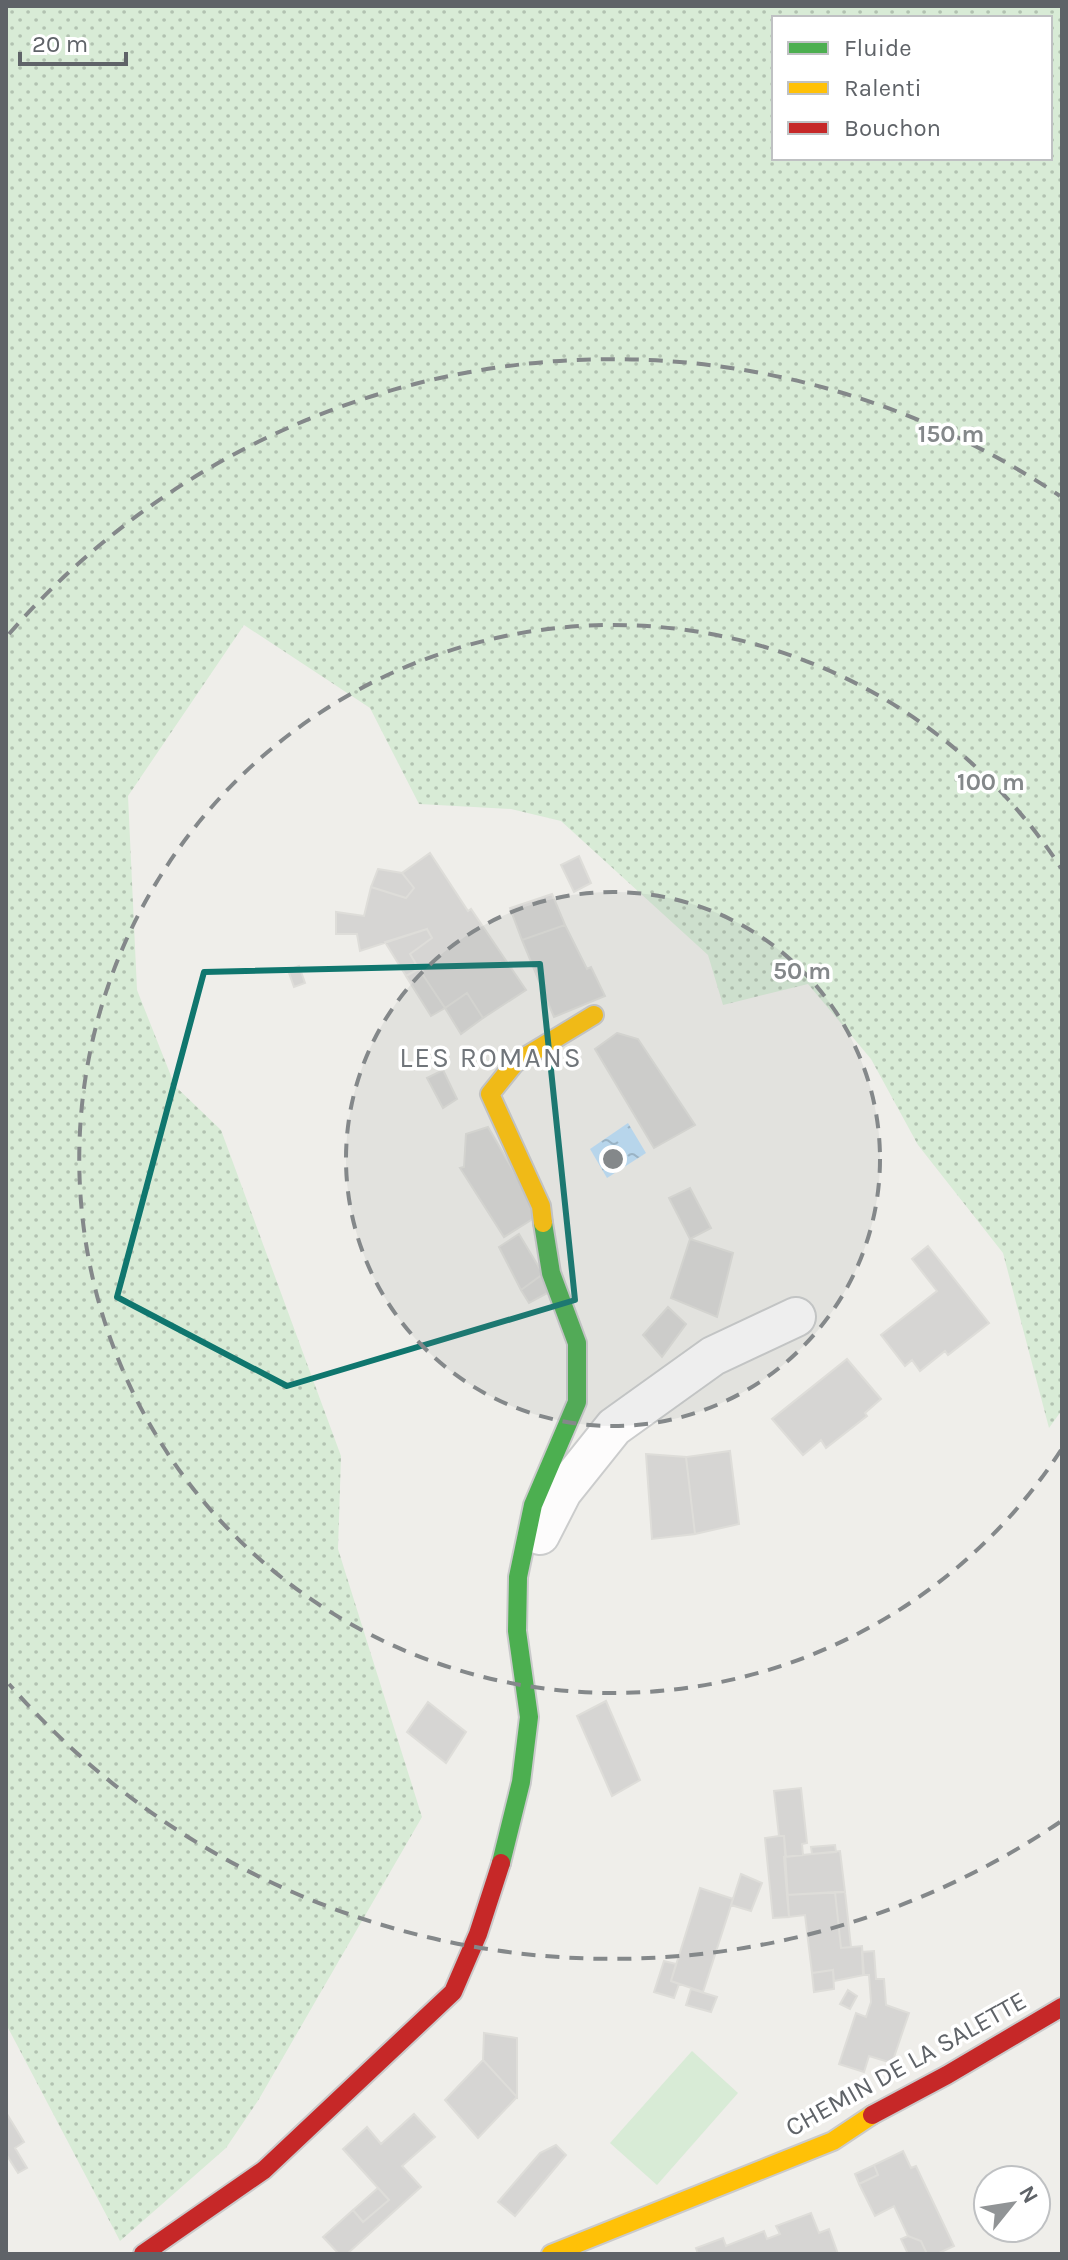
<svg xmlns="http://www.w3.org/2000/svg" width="1068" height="2260" font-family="Karla,sans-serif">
<defs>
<pattern id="grass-dots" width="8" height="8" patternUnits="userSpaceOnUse" patternTransform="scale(2)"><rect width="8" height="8" fill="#d8ebd6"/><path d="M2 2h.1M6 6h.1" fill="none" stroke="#b2c2b1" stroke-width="1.8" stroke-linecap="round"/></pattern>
<pattern id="water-ripples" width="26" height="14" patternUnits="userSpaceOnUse" patternTransform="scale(2)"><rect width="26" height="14" fill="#bfe0f9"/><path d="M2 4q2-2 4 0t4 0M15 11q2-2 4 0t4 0" fill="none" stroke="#9eb9cd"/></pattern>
</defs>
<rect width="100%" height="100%" fill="#efeeea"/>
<!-- grass -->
<path fill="url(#grass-dots)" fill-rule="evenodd" d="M6,6H1062V1410L1049,1428L1003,1253L918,1145L871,1059L808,984L723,1005L708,955L561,821L511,809L419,804L370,708L244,625L128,796L137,990L175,1086L221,1130L341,1456L338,1549L422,1817L259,2099L226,2148L120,2241L6,2024ZM774,18H1050V158H774Z"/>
<!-- pitch -->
<path fill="#d8ebd6" d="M692,2051L738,2093L657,2185L610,2143Z"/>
<!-- water -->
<path fill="url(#water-ripples)" d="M628,1123L646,1153L607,1178L590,1149Z"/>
<!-- building -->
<path fill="#d6d5d3" stroke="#deddd9" stroke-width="2" d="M430,853L468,911L471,909L526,990L483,1018L467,993L445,1008L419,969L410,954L432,938L427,929L360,951L357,934H336V912L364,916L371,887L406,898L414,888L402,873Z
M579,856L591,883L574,892L561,865Z
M378,869L402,873L414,888L406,898L371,887Z
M552,894L565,925L522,940L510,908Z
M565,925L587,969L591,967L605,996L554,1017L522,940Z
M427,929L432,938L410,954L419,969L406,976L385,942Z
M299,966L305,983L294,987L288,970Z
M419,969L445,1008L431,1016L406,976Z
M467,993L483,1018L461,1034L445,1008Z
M617,1033L638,1039L695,1125L654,1148L595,1049Z
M443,1070L457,1099L443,1108L427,1078Z
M488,1127L539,1215L504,1237L460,1168L464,1167L466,1134Z
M690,1188L711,1228L690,1239L669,1198Z
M519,1234L543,1274L521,1290L499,1247Z
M690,1239L733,1253L717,1317L671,1298Z
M928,1246L989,1323L948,1355L945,1351L920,1371L912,1360L905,1366L881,1335L937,1291L912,1259Z
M543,1274L551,1291L529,1303L521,1290Z
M668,1307L686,1324L662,1357L643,1335Z
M847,1359L881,1399L865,1413L867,1416L826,1448L821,1440L803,1455L772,1419Z
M730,1451L739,1524L695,1534L686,1457Z
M646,1454L686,1457L695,1534L652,1539Z
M606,1701L640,1780L612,1796L577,1716Z
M428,1702L466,1732L446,1763L407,1732Z
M801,1788L807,1843L802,1844L803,1855L786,1857L784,1836H779L774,1791Z
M779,1836H784L789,1917L773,1918L765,1838Z
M835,1845L836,1852L812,1854L811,1847Z
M840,1851L845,1892L787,1895L784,1857Z
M741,1874L762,1883L751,1911L731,1905Z
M700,1888L733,1899L703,1992L671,1981Z
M835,1892L841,1948L862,1946L864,1975L834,1981L833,1970L812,1973L805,1915L789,1917L787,1895Z
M835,1892H845L851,1947L841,1948Z
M874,1951L876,1979H884L886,2005L909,2013L892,2063L869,2056L864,2072L839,2064L856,2013L866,2017L871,2002L869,1975H863L862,1952Z
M664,1961L676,1964L671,1981L679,1984L674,1998L654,1992Z
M833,1970L834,1989L814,1992L812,1973Z
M691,1989L717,1997L711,2012L686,2005Z
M848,1990L857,1996L850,2009L840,2004Z
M484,2033L517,2038V2097L483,2060Z
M483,2060L517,2097L478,2138L445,2100Z
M7,2114L24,2142L15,2148L27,2168L18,2173L6,2154Z
M414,2114L435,2137L402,2166L421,2187L347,2254H339L323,2237L353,2210L363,2222L389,2200L343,2149L367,2127L381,2144Z
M556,2145L566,2155L515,2216L498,2202L540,2153Z
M903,2151L911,2168L916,2166L954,2246L937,2254H927L921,2241L908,2236L894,2206L875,2216L859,2184L878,2175L874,2165Z
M874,2165L878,2175L859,2184L855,2174Z
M378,2188L389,2200L363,2222L353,2210Z
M811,2213L819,2233L829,2229L838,2254H698L696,2248L723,2238L726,2246L764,2231L767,2239L780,2234L776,2226Z
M908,2236L921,2241L927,2254H908L901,2239Z"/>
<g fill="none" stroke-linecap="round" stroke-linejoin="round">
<!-- street casing -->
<g stroke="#cbcccc" stroke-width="42">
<path id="street" d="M540,1535L562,1492L614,1427L713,1356L796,1317"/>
</g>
<!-- fast casing -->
<g stroke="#cacacb" stroke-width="22">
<path id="fast" d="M501,1863L521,1782L529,1717L517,1631L518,1577L533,1505L577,1402V1343L551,1273L543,1223"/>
</g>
<!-- slow casing -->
<g stroke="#cacacb" stroke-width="22">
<path id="slow" d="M543,1223L541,1206L490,1094L515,1063L594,1015
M551,2254L833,2141L872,2115"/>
</g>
<!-- jam casing -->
<g stroke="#cacacb" stroke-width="22">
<path id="jam" d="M872,2115L947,2075L1062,2007
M143,2254L264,2170L453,1992L478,1934L501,1863"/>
</g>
<!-- street -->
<use href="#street" stroke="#fdfcfc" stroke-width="38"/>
<!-- fast -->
<use href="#fast" stroke="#4caf50" stroke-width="18"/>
<!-- slow -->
<use href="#slow" stroke="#ffc107" stroke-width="18"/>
<!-- jam -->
<use href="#jam" stroke="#c62828" stroke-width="18"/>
</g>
<!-- marked area -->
<path fill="none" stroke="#0f766e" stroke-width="6" stroke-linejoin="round" d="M540,964L575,1300L287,1386L117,1297L204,972Z"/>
<!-- distance rings -->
<circle cx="613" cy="1159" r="267" fill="#84888a" fill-opacity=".12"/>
<g fill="none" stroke="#84888a" stroke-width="4" stroke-dasharray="14 10">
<circle cx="613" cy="1159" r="267"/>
<path d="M1061 1450A534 534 0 1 1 1061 868"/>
<path d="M1060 1822A800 800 0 0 1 9 1684M9 634A800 800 0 0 1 1060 496"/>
</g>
<g text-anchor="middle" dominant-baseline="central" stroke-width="7" stroke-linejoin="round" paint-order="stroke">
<!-- street labels -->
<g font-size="26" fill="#5f6368" stroke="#fff">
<text transform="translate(906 2064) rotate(-29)">CHEMIN DE LA SALETTE</text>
</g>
<!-- neighbourhood labels -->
<g font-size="28" letter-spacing="2" fill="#70757a" stroke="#fff">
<text x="491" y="1057">LES ROMANS</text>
</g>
</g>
<circle cx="613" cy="1159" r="12" fill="#84888a" stroke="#fff" stroke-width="4"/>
<g font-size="24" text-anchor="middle" font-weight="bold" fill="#84888a" stroke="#fff" stroke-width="7" stroke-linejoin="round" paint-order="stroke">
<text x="951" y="442">150 m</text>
<text x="991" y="790">100 m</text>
<text x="802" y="979">50 m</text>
</g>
<!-- border -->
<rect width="1068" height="2260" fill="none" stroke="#5f6368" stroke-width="16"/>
<!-- legend -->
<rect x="772" y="16" width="280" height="144" fill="#ffffff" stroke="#bfc1c3" stroke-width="2"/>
<rect x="788" y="42" width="40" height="12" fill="#4caf50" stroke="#bfc1c3" stroke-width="2"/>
<text x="844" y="56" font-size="24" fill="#5f6368">Fluide</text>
<rect x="788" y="82" width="40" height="12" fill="#ffc107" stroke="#bfc1c3" stroke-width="2"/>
<text x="844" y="96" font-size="24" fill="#5f6368">Ralenti</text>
<rect x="788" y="122" width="40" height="12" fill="#c62828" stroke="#bfc1c3" stroke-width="2"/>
<text x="844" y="136" font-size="24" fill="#5f6368">Bouchon</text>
<!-- north arrow -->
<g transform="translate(1012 2204) rotate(60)"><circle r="38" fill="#ffffff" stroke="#bfc1c3" stroke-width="2"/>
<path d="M0-6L14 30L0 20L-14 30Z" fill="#919496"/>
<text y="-12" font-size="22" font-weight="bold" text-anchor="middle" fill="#5f6368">N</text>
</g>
<!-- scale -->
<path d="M20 52v12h106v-12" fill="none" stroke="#5f6368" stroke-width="4"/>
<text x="32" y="52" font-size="24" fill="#5f6368" stroke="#ffffff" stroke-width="6" paint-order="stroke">20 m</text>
</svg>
